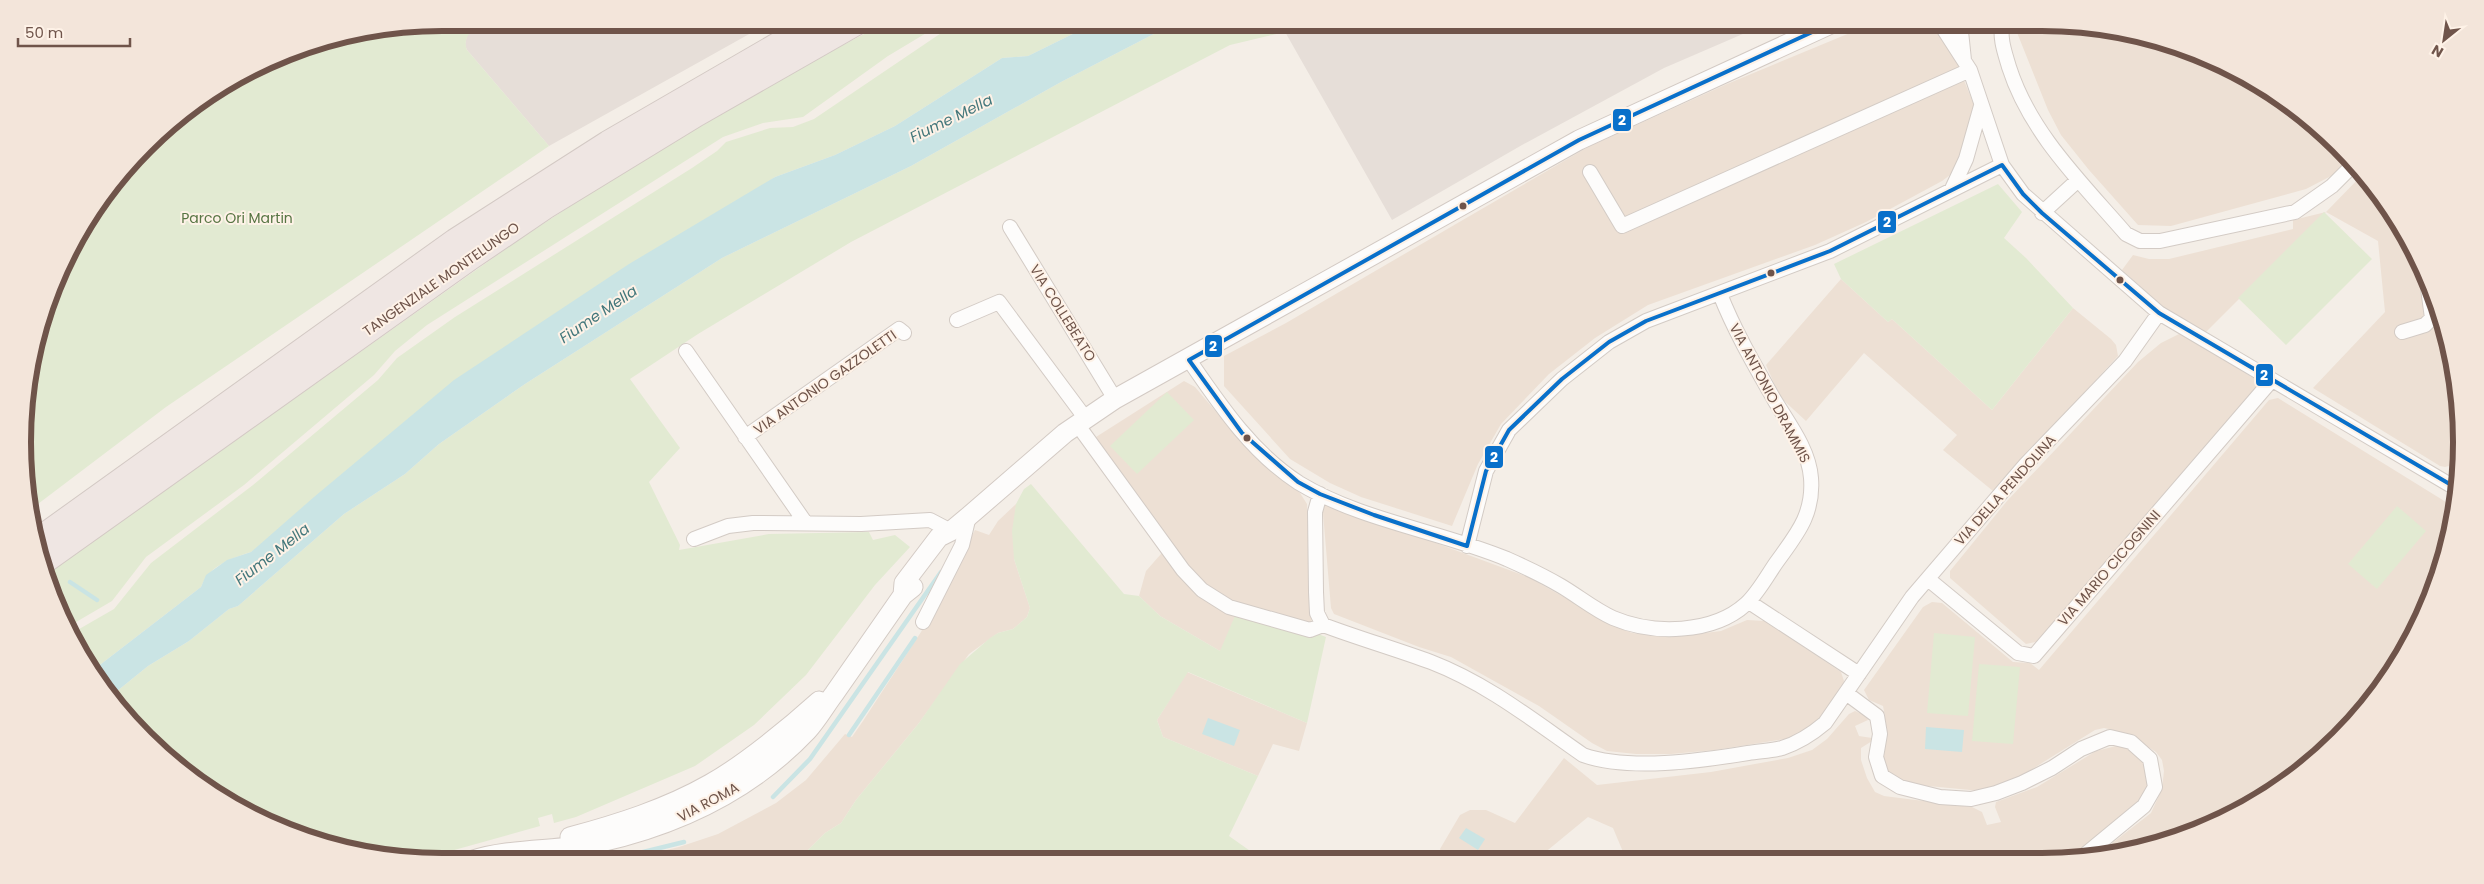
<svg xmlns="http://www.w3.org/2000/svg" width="2484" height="884" font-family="Poppins,sans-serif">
<rect width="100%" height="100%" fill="#f4eee7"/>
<!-- residential -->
<path fill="#ede0d4" d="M2042,22L2150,37L2227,66L2297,109L2350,158L2333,175L2306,189L2171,226L2138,225L2089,170L2061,135L2048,110L2016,30L2017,23Z
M1874,23H1933L1957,63L1974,105V115L1954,172L1942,181L1866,222L1815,245L1648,305L1595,338L1549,374L1501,424L1478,464L1452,526L1361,497L1330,483L1290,459L1224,386V356L1286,323L1588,147L1727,84Z
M2363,174L2405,232L2439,307L2458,387L2460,447L2449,466L2445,467L2440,466L2313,388L2385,312L2378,241L2326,212L2203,335L2166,310L2122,270L2133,255L2149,259H2169L2293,229V220L2326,212Z
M1841,279L1888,322L1892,319L1992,410L2073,308L2111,339L2116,345L2118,356L1993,491L1943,450L1957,435L1864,353L1806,421L1780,397L1766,365Z
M2181,333L2258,381L2257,387L2040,641L2026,644L1950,578V571L2007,501L2138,362L2161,343Z
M1184,381L1195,387L1241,441L1264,464L1300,493L1307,504L1312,631L1220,651L1160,616L1139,596L1146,571L1168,546L1096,437Z
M2278,398L2454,507L2447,550L2405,652L2319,757L2227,818L2097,858H2093L2151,813L2162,789L2164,771L2162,760L2156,752L2136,739L2113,730L2104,728L2095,730L2013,781L1981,791L1907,784L1890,775L1885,767L1884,759L1885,716L1883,706L1869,700L1864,690L1923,607L1932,602L1942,603L2013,662L2030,663L2039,670L2269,400Z
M1322,501L1528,577L1619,628L1632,633L1673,637L1721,631L1747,620L1765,621L1841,672L1844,681L1842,688L1822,718L1798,734L1785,739L1715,750L1671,754H1636L1607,751L1592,743L1539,706L1451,657L1419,647L1334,614L1331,608Z
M1016,504L1014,559L1030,608L1027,617L1013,629L998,633L969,654L919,723L856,800L841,823L825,833L797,861H604L626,860L679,847L718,834L776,803L806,780L845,734L852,737L863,721L921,632L975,530L989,535L998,521Z
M1187,672L1307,723L1299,751L1273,744L1258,776L1163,737L1157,720Z
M1855,711L1866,716L1868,720L1855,726L1859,736L1872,738V741L1861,748V760L1867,778L1875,792L1884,796L1972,807L1982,812L1987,825L2001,822L1995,807L1996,802L2037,787L2096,751L2116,746L2129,749L2145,763L2149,783L2146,796L2076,858L1626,859L1613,828L1588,817L1537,859H1445L1440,849L1460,815L1470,810H1486L1515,823L1564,758L1597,785L1711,772L1788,758L1812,750L1827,739L1849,714Z"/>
<!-- industrial -->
<path fill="#e6ded8" d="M1765,22L1766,24L1664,68L1522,145L1392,220L1280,23Z
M482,23H769L549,146L467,50L465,45L467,35Z"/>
<!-- green -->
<path fill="#e2ead2" d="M442,23H482C472,30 462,37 467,50L549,146L166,407L30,510L23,470L26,388L66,256L109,186L165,127L282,54L360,31Z
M885,23H943L888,56L803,117L763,123L723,137L427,325L395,351L374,375L244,485L146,557L112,601L71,625L47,574L517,241L639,161L777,80Z
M956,23H1095L1028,56L1002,58L895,126L835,155L775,177L251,552C230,559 210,565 201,587L92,671L74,632L114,609L151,563L253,485L378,380L397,358L455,317L692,168L717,151L726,142L770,128L793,127L814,119Z
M1175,23H1280L1285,32L1230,45L851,242L698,334L630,379L680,448L649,482L680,545L679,550L769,534L869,532L873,540L895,535L910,547L875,585L806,675L754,725L695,766L576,817L554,823L552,814L538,818L540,826L422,859L334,847L209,791L145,738L111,696L148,666L189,641L229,609L238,606L344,514L405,474L439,444L525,384L722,258L911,166L1061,82Z
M1998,184L2022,212L2004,238L2026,258L2073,308L1992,410L1892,319L1888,322L1841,279L1834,264Z
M2324,212L2372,259L2286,345L2238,298Z
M1167,392L1194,420L1137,474L1110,446Z
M1031,484L1124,594L1139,596L1160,616L1220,651L1240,604L1326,637L1307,723L1188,672L1157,720L1163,737L1258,776L1229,836L1263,860L797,861L825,833L841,823L856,800L919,723L960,664L990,638L998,633L1013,629L1027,617L1030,608L1014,559L1012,531L1016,504L1024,489Z
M2397,506L2426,531L2377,589L2348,564Z
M1934,633L1975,637L1968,716L1927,713Z
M1979,664L2020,667L2013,744L1972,741Z"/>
<!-- water -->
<path fill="#cae4e4" d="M1095,23H1175L1061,82L911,166L722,258L525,384L439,444L405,474L344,514L238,606L229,609L189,641L148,666L111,696L93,675L92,671L201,587L206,575L227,560L251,552L314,497L454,380L629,264L775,177L835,155L895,126L1002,58L1028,56Z
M1208,718L1240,730L1234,746L1202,734Z
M1926,727L1964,730L1962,752L1925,749Z
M1466,828L1485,839L1478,850L1459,838Z"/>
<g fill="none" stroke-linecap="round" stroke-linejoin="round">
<!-- stream -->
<path stroke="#cae4e4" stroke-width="4.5" d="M70,582L97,600
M849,735L915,638
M773,797L810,759L941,572
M577,858L631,855L684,842"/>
<!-- street casing -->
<g stroke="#d3cbc5" stroke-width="16">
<path id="street" d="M1939,22L1970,70L2002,165L2023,194L2159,313L2457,489
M1960,22L1964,60
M2002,22C2000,40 2004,50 2009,67C2030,133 2081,182 2126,234L2140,241H2160L2295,212L2332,186L2355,163
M1590,172L1622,226L1970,70
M1952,189L1966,159L1981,106
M2042,213L2078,180
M1010,227L1115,399
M2427,281L2432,318H2442
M957,320L999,302L1086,419
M2402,332L2425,325L2432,318
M686,351L805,522
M1189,360C1220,405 1252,453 1299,483C1362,521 1440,531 1507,559C1525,567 1544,576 1561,586C1578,596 1595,610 1613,618C1653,635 1713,634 1746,604C1758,593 1767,576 1776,563C1796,535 1814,515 1811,478C1809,450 1789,424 1775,401C1755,366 1735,332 1720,294
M1077,424L1183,570L1202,590L1229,607L1310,630L1323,625
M745,437L899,329L904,333
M2453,486L2460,473
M1320,494L1315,512L1316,592L1317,613L1323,625C1358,638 1395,649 1431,662C1488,684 1534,721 1583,755C1629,771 1700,761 1748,753C1759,751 1771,751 1782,748C1798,743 1812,734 1825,723L1912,597L2026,464L2125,361L2159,313
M694,539L728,526L753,523L861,524L930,520L951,531
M1467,546L1486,471L1509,430L1562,379L1609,342L1646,321L1830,251L2002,165
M1928,579L2018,653L2034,656L2271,381
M1749,602L1859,674
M923,622L962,545L969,516
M1846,693L1877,716L1880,734L1876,757L1882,776L1900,787L1940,797L1971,799L1996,793L2022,783L2052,768L2081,749L2110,737L2131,742L2150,759L2155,787L2144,806L2081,858"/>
</g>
<!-- secondary casing -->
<g stroke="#d3cac4" stroke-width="21">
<path id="secondary" d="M903,595L904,583L939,537L951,531L969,516L1065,433L1115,399L1579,140L1835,22
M570,837C618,824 666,809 710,784C744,765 789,728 819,701
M470,861C513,847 558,852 601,842C680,824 751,790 807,731C817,720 825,706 834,694C857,661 880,628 903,595L913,587"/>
</g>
<!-- highway casing -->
<g stroke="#d3c9c4" stroke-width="26">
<path id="highway" d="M35,542L455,241L608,143L817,22
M42,563L470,258L545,207L697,114L858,22"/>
</g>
<!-- street -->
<use href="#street" stroke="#fdfcfb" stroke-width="14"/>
<!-- secondary -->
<use href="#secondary" stroke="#fdfcfb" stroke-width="19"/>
<!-- highway -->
<use href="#highway" stroke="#efe6e3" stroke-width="24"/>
<!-- bus-1 casing -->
<g stroke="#fef2e7" stroke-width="8">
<path id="bus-1" d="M1834,22L1579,140L1189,360L1242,433L1298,482L1320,494L1374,515L1467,546L1486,471L1509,430L1562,379L1609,342L1646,321L1830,251L2002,165L2023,194L2042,213L2159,313L2453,486L2460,473"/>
</g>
<!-- bus-1 -->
<use href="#bus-1" stroke="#0970ca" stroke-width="4"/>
</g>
<!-- markers -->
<g fill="#6f544a" stroke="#fef2e7" stroke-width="2">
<circle cx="1463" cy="206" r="4.5"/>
<circle cx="1771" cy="273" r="4.5"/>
<circle cx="2120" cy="280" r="4.5"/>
<circle cx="1247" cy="438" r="4.5"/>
</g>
<g text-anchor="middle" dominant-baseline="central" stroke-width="4" stroke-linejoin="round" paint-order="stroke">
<!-- park labels -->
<g font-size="14" fill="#577543" stroke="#fef2e7">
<text x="237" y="218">Parco Ori Martin</text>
</g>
<!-- street labels -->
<g font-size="14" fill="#6f544a" stroke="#fef2e7">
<text transform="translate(441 279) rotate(-35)">TANGENZIALE MONTELUNGO</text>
<text transform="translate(1063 313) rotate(58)">VIA COLLEBEATO</text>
<text transform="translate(825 382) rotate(-35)">VIA ANTONIO GAZZOLETTI</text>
<text transform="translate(1770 393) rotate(62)">VIA ANTONIO DRAMMIS</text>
<text transform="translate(2005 490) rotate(-48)">VIA DELLA PENDOLINA</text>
<text transform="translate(2109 568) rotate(-49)">VIA MARIO CICOGNINI</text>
<text transform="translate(708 802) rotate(-28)">VIA ROMA</text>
</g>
<!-- water labels -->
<g font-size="15" font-style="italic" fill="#43777b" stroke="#fef2e7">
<text transform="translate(951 118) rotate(-26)">Fiume Mella</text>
<text transform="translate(598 314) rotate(-34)">Fiume Mella</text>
<text transform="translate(272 554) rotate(-38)">Fiume Mella</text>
</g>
</g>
<!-- crop -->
<path d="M0 0H2484V884H0ZM442 31H2042A411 411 0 0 1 2453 442V442A411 411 0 0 1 2042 853H442A411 411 0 0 1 31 442V442A411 411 0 0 1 442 31Z" fill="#f3e5da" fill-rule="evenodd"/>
<path fill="none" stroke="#6f544a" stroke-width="6" d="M442 31H2042A411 411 0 0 1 2453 442V442A411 411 0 0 1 2042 853H442A411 411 0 0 1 31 442V442A411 411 0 0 1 442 31Z"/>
<g stroke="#fef2e7" stroke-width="2">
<rect x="1612" y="108" width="20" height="24" rx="5" fill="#0970ca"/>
<rect x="1877" y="210" width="20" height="24" rx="5" fill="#0970ca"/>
<rect x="1204" y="334" width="19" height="24" rx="5" fill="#0970ca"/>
<rect x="2255" y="363" width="19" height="24" rx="5" fill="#0970ca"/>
<rect x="1484" y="445" width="20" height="24" rx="5" fill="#0970ca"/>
</g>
<g font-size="14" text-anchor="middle" font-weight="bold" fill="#fff">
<text x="1622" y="125">2</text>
<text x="1887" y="227">2</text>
<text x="1213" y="351">2</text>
<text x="2264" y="380">2</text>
<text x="1494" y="462">2</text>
</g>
<!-- north arrow -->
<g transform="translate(2444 40) rotate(210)" stroke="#fef2e7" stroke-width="4" paint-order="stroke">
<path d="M0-4L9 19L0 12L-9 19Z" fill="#6f544a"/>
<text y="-8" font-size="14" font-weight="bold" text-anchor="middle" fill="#6f544a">N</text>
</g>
<!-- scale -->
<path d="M18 38v8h112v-8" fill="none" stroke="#6f544a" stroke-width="2.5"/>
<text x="25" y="38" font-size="15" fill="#6f544a" stroke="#fef2e7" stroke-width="4" paint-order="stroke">50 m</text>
</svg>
